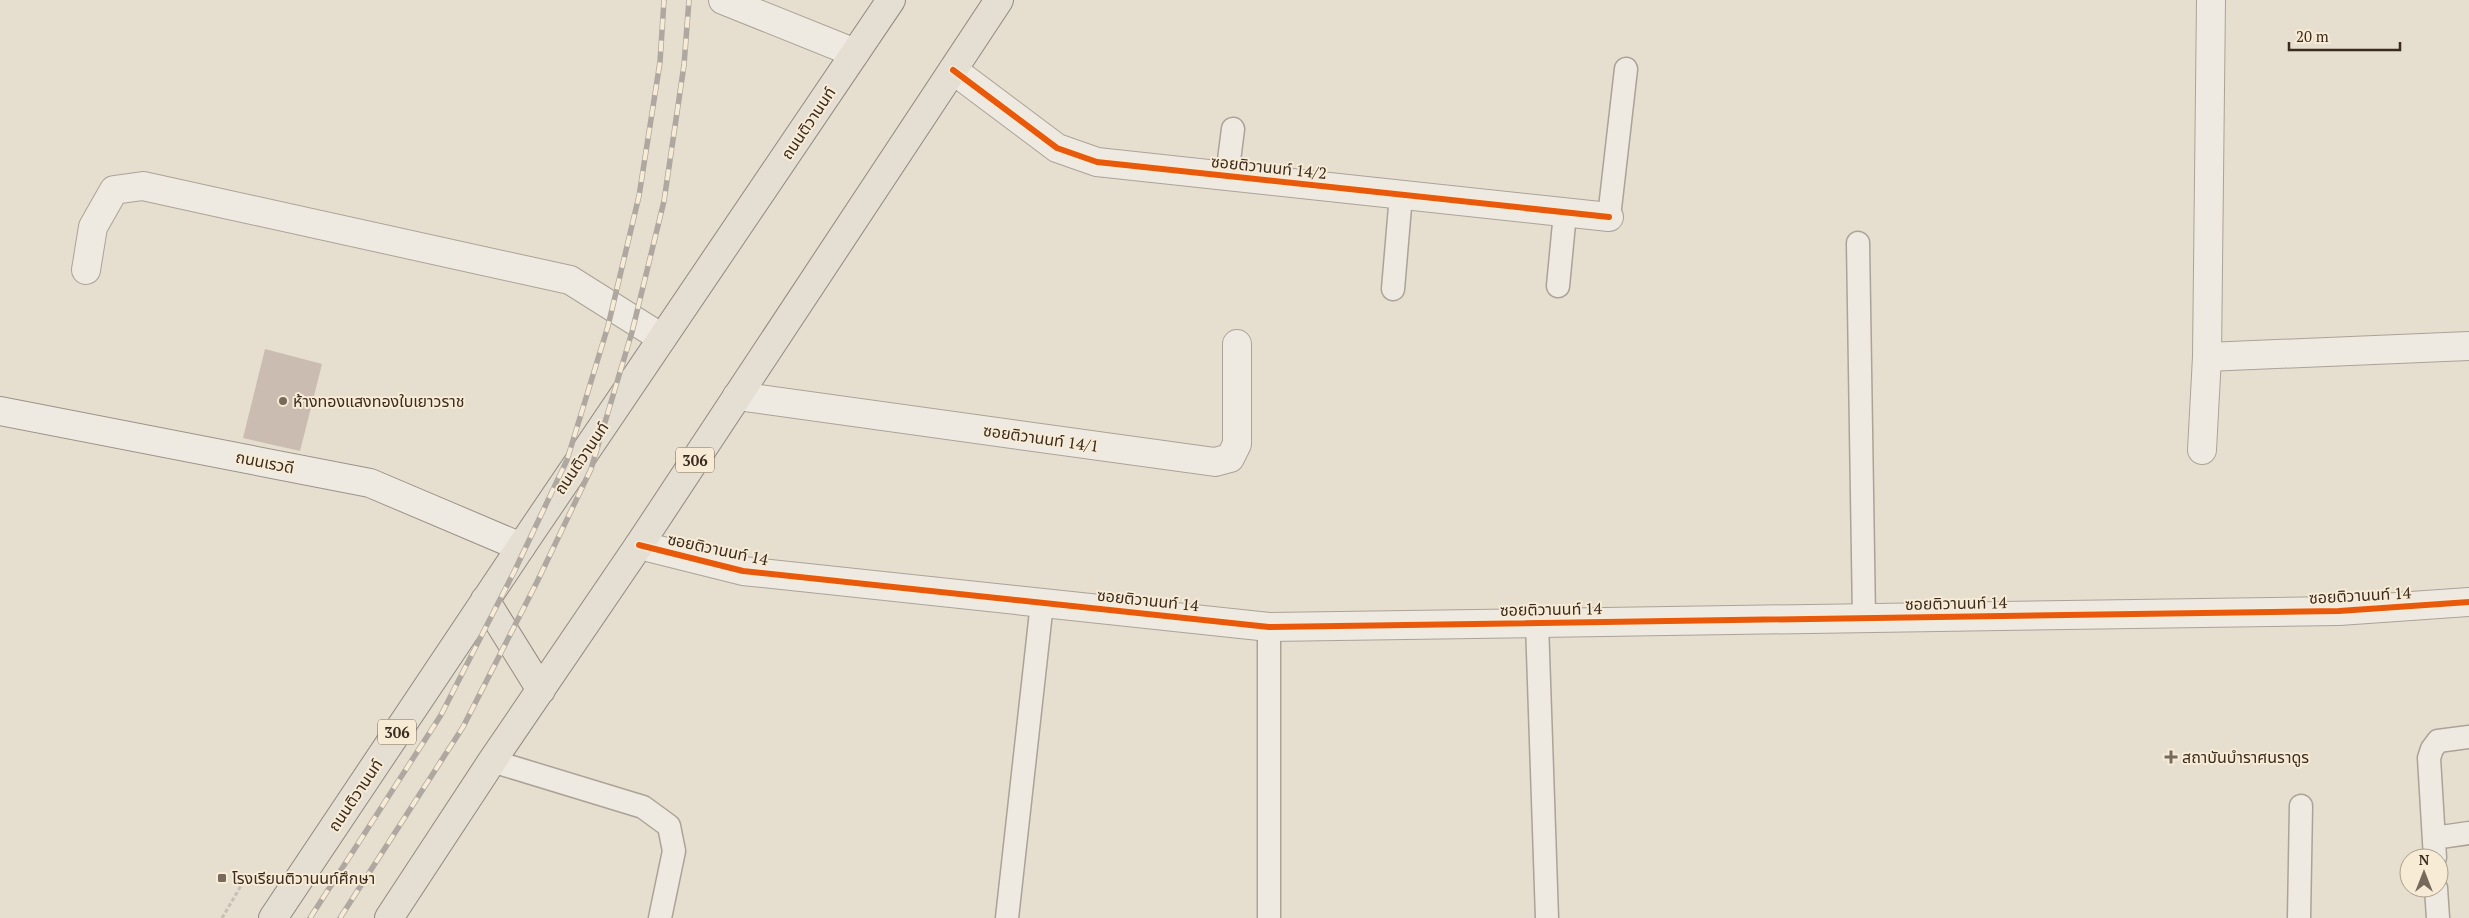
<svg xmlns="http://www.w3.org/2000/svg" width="2469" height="918" font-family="'PT Serif','Noto Sans Thai',serif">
<rect width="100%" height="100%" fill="#e6decf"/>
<!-- building -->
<path fill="#cabcb0" d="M265,349L322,364L300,451L243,438Z"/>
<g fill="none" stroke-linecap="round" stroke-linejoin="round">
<!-- lane casing -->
<g stroke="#aba397" stroke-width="25">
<path id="lane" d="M1227,176L1233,129
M1609,217L1626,69
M1858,243L1864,618
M1558,286L1565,213
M1393,289L1401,195
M1537,623L1547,918
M1269,627V918
M492,761L643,807L669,826L674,851L660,918
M2434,838L2469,833
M2435,858L2429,758L2432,749L2438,741L2469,737
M2436,888L2438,918
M1007,918L1042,603
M2299,918L2301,806"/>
</g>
<!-- street casing -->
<g stroke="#aba397" stroke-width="30">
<path id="street" d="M723,0L855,53
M953,70L1057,148L1097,162L1609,217
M86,270L93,227L114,190L143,186L570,280L662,338
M2207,357L2469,346
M737,396L1215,462L1230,458L1237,444V344
M2202,450L2207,357L2211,0
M639,545L743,571L1269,627L2339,611L2469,602"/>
</g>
<!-- secondary casing -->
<g stroke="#9b9388" stroke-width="30">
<path id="secondary" d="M0,411L370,483L521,547"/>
</g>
<!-- primary casing -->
<g stroke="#91897f" stroke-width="30">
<path id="primary" d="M485,600L541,690
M273,918L521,547L891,0
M389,918L492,761L639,545L999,0"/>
</g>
<!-- path -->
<path stroke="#c7c0b7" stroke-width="3" stroke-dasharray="4 2.5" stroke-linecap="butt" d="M222,918L248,874L259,881"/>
<!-- lane -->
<use href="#lane" stroke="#eee9e1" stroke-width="22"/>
<!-- street -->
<use href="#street" stroke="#eee9e1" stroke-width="28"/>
<!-- secondary -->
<use href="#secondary" stroke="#eee9e1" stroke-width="28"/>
<!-- primary -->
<use href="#primary" stroke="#e5ded2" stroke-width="28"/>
<!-- rail casing -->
<g stroke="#aea8a1" stroke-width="5.5">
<path id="rail" d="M310,918L441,715L515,570L567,460L608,326L639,196L660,62L664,0
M340,918L463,727L537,582L591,469L632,332L664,201L684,65L689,0"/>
</g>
<!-- rail -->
<use href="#rail" stroke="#f7ebd5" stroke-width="4" stroke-dasharray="11" stroke-linecap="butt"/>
<!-- cycleway casing -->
<g stroke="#f7ebd5" stroke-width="9">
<path id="cycleway" d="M953,70L1057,148L1097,162L1609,217
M639,545L743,571L1269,627L2339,611L2469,602"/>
</g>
<!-- cycleway -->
<use href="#cycleway" stroke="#e8590c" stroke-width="6"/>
</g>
<!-- markers -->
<g fill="#776a5d" stroke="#f7ebd5" stroke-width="2">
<circle cx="283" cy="401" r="5"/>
<path d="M2168.5 749.5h5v5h5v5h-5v5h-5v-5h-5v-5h5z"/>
<rect x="217" y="873" width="10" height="10" rx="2.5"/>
</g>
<g text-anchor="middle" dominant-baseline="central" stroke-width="4" stroke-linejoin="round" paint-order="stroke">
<!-- shield labels -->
<g fill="#f7ebd5" stroke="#736556" stroke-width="1">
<rect x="676" y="447.5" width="38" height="25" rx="4"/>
<rect x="378" y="719.5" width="38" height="25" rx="4"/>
</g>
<g font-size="15" font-weight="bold" fill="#3b2b1f">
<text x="695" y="460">306</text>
<text x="397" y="732">306</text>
</g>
<!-- street labels -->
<g font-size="16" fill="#3b2b1f" stroke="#f7ebd5">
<text transform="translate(808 123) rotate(-56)">ถนนติวานนท์</text>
<text transform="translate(1269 167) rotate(6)">ซอยติวานนท์ 14/2</text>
<text transform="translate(1041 438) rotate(8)">ซอยติวานนท์ 14/1</text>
<text transform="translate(581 458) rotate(-56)">ถนนติวานนท์</text>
<text transform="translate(265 462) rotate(11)">ถนนเรวดี</text>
<text transform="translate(718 549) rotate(12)">ซอยติวานนท์ 14</text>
<text transform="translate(2360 595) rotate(-3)">ซอยติวานนท์ 14</text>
<text transform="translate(1148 600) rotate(6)">ซอยติวานนท์ 14</text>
<text transform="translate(1956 603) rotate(-1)">ซอยติวานนท์ 14</text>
<text transform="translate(1551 609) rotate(-1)">ซอยติวานนท์ 14</text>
<text transform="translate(355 795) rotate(-56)">ถนนติวานนท์</text>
</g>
<!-- poi labels -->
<g font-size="16" fill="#3b2b1f" stroke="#f7ebd5" text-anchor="start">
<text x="293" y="401">ห้างทองแสงทองใบเยาวราช</text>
<text x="2182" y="757">สถาบันบำราศนราดูร</text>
<text x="232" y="878">โรงเรียนติวานนท์ศึกษา</text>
</g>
</g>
<!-- north arrow -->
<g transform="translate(2424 873)"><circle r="24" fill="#f7ebd5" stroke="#ac9e8c"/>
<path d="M0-4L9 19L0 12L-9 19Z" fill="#776a5d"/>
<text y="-8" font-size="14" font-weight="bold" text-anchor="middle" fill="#3b2b1f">N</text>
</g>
<!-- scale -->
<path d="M2289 42v8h111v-8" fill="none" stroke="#3b2b1f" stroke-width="2.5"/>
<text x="2296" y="42" font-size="15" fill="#3b2b1f" stroke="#f7ebd5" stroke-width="4" paint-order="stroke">20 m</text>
</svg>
